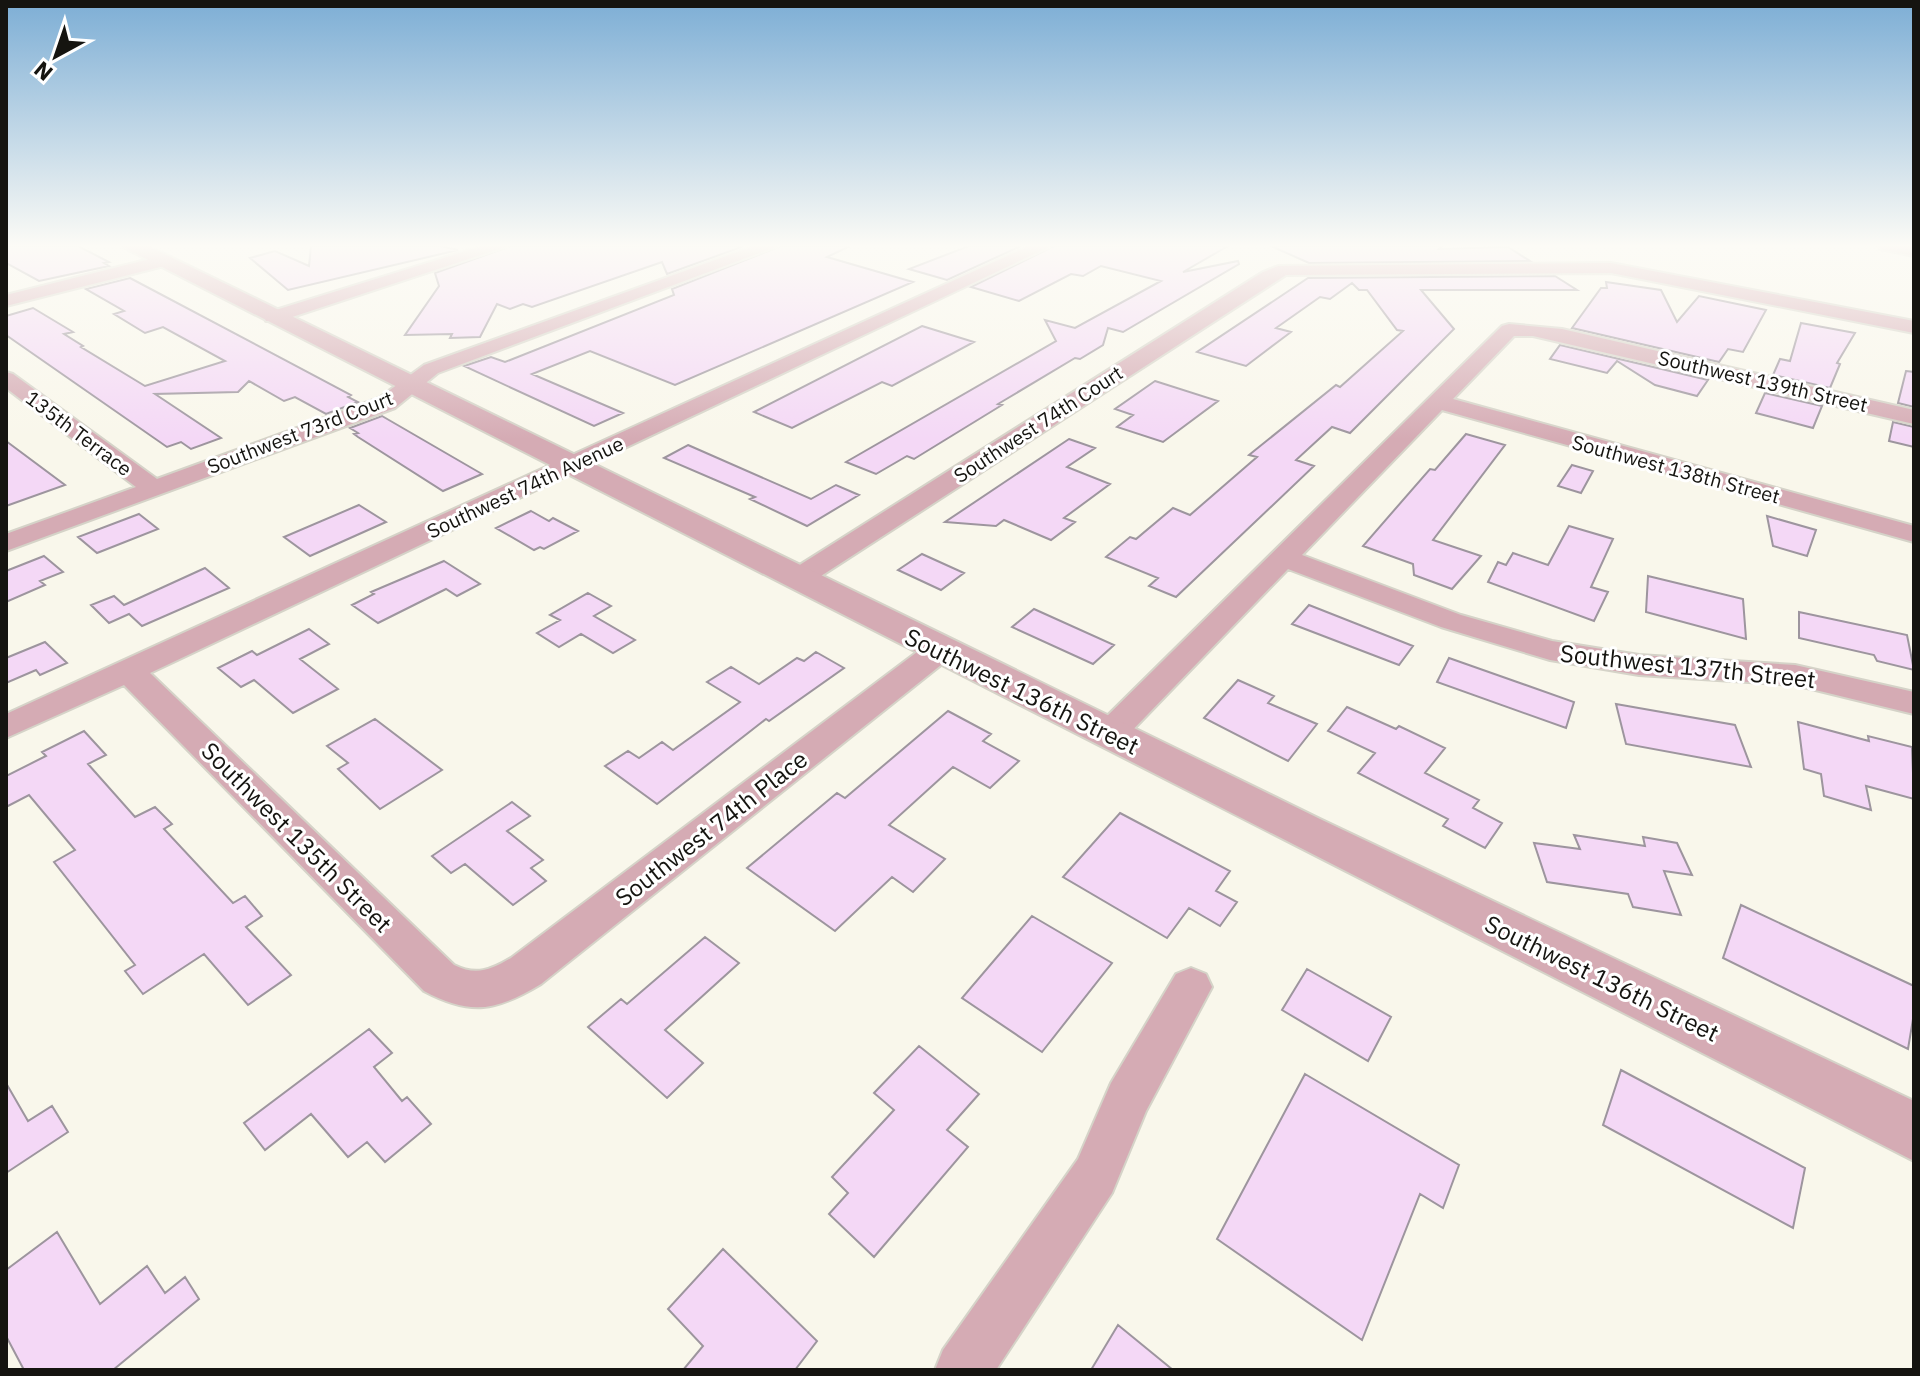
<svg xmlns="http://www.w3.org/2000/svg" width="1920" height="1376" font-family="'IBM Plex Sans',sans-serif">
<rect width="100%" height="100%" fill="#f9f7eb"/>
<!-- building -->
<path fill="#f4d8f6" stroke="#9d959e" stroke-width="2" d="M6,246H78L109,262L104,263L109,266L39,281L6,263Z
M311,246H440L458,250L288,290L250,258L275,251L309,266Z
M511,246H744L667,274L662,262L532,307L523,304L510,309L497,304L480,337L450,338L452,334L405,335L439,286L435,273Z
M781,246H850L827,257L913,282L675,385L590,351L532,374L623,413L594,426L464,366L491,357L505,362L674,295L672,289Z
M969,246H1021L947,280L909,269Z
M1054,246H1228L1183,272L1238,261L1239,264L1123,332L1108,328L1103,345L1080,359L1075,358L998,404L1002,405L914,459L907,456L876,474L846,462L1056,341L1045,320L1075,328L1161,281L1101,266L1083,276L1071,274L1019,301L971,287Z
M1271,246H1442L1439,249L1508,247L1530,261L1309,263Z
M1555,276L1577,290H1421L1454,329L1350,433L1332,427L1296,460L1314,466L1176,597L1149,586L1158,578L1106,557L1130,537L1136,539L1173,508L1190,515L1257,457L1249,455L1336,385L1340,387L1403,331L1397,330L1367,290H1359L1352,283L1330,299L1320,297L1276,328L1291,332L1246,366L1197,352L1308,278Z
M130,278L351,395L348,397L358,402L326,414L295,397L284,401L249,381L238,392L155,394L221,438L191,449L181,442L167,447L6,335V316L33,308L73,332L64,334L83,346L81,347L145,386L225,361L163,327L145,333L114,314L124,311L86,289Z
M1606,282L1661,290L1677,322L1699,296L1766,310L1743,352L1728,349L1719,362L1572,328L1601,288H1607Z
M1801,323L1855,333L1837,363L1840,364L1830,388L1773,375L1780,359L1790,361Z
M922,326L974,342L892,386L882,382L792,428L754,412Z
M1560,345L1708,380L1697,396L1655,385L1617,361L1607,373L1550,359Z
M1906,371L1914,372V407L1898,403Z
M1155,381L1218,401L1163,442L1117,427L1133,415L1115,409Z
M1765,393L1822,406L1813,428L1756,413Z
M382,416L482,474L443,491L358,437L354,434L358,433L350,428Z
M1893,422L1914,427V447L1889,441Z
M1466,434L1505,445L1433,540L1481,556L1452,589L1414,575L1413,564L1363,546L1430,469L1435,470Z
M1069,439L1095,448L1067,467L1110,484L1064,518L1075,522L1051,540L1004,520L996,526L945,522Z
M6,441L65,485L6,506Z
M688,445L811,499L836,485L859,495L807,526L750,499L755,497L664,458Z
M1572,465L1593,471L1581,493L1558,486Z
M359,505L386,522L310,556L284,537Z
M531,511L549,521L553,518L578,531L544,549L540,547L534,550L496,528Z
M139,514L158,529L97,553L78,537Z
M1767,516L1816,530L1807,556L1773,546Z
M1569,526L1613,539L1591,587L1608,592L1594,621L1488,582L1498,562L1506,565L1513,553L1548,565Z
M922,554L964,573L941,590L898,570Z
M44,556L63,572L40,581L45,585L6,602V571Z
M444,561L480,584L457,596L446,589L378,623L352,605L374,594L371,592Z
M205,568L229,588L142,626L129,614L109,623L91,605L114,596L124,605Z
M1648,576L1743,599L1746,639L1646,612Z
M588,593L611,606L594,616L635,640L613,653L581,634L559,647L537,633L560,620L550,615Z
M1309,605L1413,646L1399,665L1292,624Z
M1034,609L1114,645L1093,664L1012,627Z
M1799,612L1907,635L1914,670L1877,661L1874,655L1799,638Z
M309,629L329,644L300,659L338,689L293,713L254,680L241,687L218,668L252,651L257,655Z
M45,642L67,663L40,675L36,670L6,683V658Z
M816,652L844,668L769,721L766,719L657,804L605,766L628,751L639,758L662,742L673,750L740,702L707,682L731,667L759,684L797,658L804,661Z
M1449,658L1574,702L1566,728L1437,682Z
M1238,680L1274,696L1268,703L1317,724L1288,761L1204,718Z
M1616,704L1735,725L1751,767L1626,744Z
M1347,707L1396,729L1399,726L1445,748L1425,773L1479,800L1473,808L1502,823L1485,848L1443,826L1448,819L1358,773L1375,753L1328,731Z
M948,711L991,734L983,741L1019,761L990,788L953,767L889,825L945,859L913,892L892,877L835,931L747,868L837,793L845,798Z
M375,719L442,770L380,809L338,769L348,763L327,746Z
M1798,722L1869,741L1868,736L1912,747L1914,799L1866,786L1871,810L1824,796L1821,774L1804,769Z
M84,731L106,755L88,764L135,817L155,807L172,824L164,829L233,903L245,896L262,916L246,927L291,975L248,1005L204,954L143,994L125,971L135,965L54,862L75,850L29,795L6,807V776L46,756L42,752Z
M512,802L530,816L507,831L543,860L531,868L546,881L513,905L465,864L451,873L432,856Z
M1120,813L1230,871L1216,891L1237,902L1220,926L1189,908L1167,938L1063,877Z
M1574,835L1645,846L1643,837L1677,843L1692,875L1664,871L1681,915L1633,907L1628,894L1547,882L1534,843L1580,849Z
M1741,905L1914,986V1013L1908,1049L1723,958Z
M1032,916L1112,963L1042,1052L962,998Z
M705,937L739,963L665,1030L703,1063L667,1098L588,1027L621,999L627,1004Z
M1307,969L1391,1017L1368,1061L1282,1010Z
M369,1029L392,1053L374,1067L402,1101L407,1097L431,1124L385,1162L367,1142L348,1157L311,1114L265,1150L244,1123Z
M919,1046L979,1094L947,1130L968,1147L874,1257L829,1214L848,1193L832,1177L894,1110L874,1093Z
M1621,1070L1805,1168L1793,1228L1603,1125Z
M1305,1074L1459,1165L1443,1208L1420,1194L1362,1340L1217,1239Z
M6,1083L28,1121L52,1106L68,1132L6,1173Z
M57,1232L100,1304L147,1266L165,1293L185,1277L199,1299L113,1370H24L6,1336V1270Z
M723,1249L817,1341L795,1370H683L703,1346L668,1309Z
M1118,1325L1173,1370H1091Z"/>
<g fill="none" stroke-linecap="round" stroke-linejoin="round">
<!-- minor casing -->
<g stroke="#d5d3c8" stroke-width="4">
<path id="minor" d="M482,246H508L280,321H266L264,317L266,313Z
M754,246H778L438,373L395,408L6,551V534L136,487L6,388V372L13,374L157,479L379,398L424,365Z
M1029,246H1051L150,673L454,965C476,976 491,970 511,958L929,643L940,640L951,643L955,650L951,657L541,984C496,1011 471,1016 424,991L124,685L6,738V714Z
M1878,246H1914V256L1880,249Z
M162,256L170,261L168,265L6,306V295Z
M1611,263L1914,321V333L1611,273L1286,275L807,585L797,587L787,585L783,579L787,573L1263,272L1278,266Z
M1509,324L1562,329L1914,410V424L1533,336H1514L1453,399L1914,526V542L1442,410L1302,555L1461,615L1552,641L1639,655L1795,665L1914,692V714L1795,685L1639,675L1550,660L1441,627L1288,569L1121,742L1109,746L1097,742L1092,734L1097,726L1502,326Z
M1191,968L1206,974L1212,987L1146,1111L1112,1193L996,1370H935L943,1350L1078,1159L1111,1083L1176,974Z"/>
</g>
<!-- tertiary casing -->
<g stroke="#d5d3c8" stroke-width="4">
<path id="tertiary" d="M121,246H148L1320,819L1914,1101V1161Z"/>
</g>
<!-- minor -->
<use href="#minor" fill="#d5abb4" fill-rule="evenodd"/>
<!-- tertiary -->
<use href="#tertiary" fill="#d5abb4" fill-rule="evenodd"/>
</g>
<!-- sky -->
<linearGradient id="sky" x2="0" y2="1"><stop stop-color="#7daed5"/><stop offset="0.56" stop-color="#fcfbf6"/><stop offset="1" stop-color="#fcfbf6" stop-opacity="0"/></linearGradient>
<rect width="1920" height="439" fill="url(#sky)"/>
<g text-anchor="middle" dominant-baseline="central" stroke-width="6" stroke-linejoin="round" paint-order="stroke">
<!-- far-street labels -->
<g font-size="20" fill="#151410" stroke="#fff">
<text transform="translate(1763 381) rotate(13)">Southwest 139th Street</text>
<text transform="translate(1038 424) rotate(-33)">Southwest 74th Court</text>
<text transform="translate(300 432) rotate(-21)">Southwest 73rd Court</text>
<text transform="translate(79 433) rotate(37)">135th Terrace</text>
<text transform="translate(1676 469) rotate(15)">Southwest 138th Street</text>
<text transform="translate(525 487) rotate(-25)">Southwest 74th Avenue</text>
</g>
<!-- street labels -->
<g font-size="24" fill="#151410" stroke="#fff">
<text transform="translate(1688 666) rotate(6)">Southwest 137th Street</text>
<text transform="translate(1022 691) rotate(26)">Southwest 136th Street</text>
<text transform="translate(711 828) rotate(-38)">Southwest 74th Place</text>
<text transform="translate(297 837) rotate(45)">Southwest 135th Street</text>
<text transform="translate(1602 978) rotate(26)">Southwest 136th Street</text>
</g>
</g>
<!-- border -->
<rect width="1920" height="1376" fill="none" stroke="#151410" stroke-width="16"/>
<!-- north arrow -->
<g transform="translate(56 56) rotate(220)" stroke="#ffffff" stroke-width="6" paint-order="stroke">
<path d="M0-6L14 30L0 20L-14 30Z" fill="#151410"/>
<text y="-12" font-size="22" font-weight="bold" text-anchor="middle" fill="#151410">N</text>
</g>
</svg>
